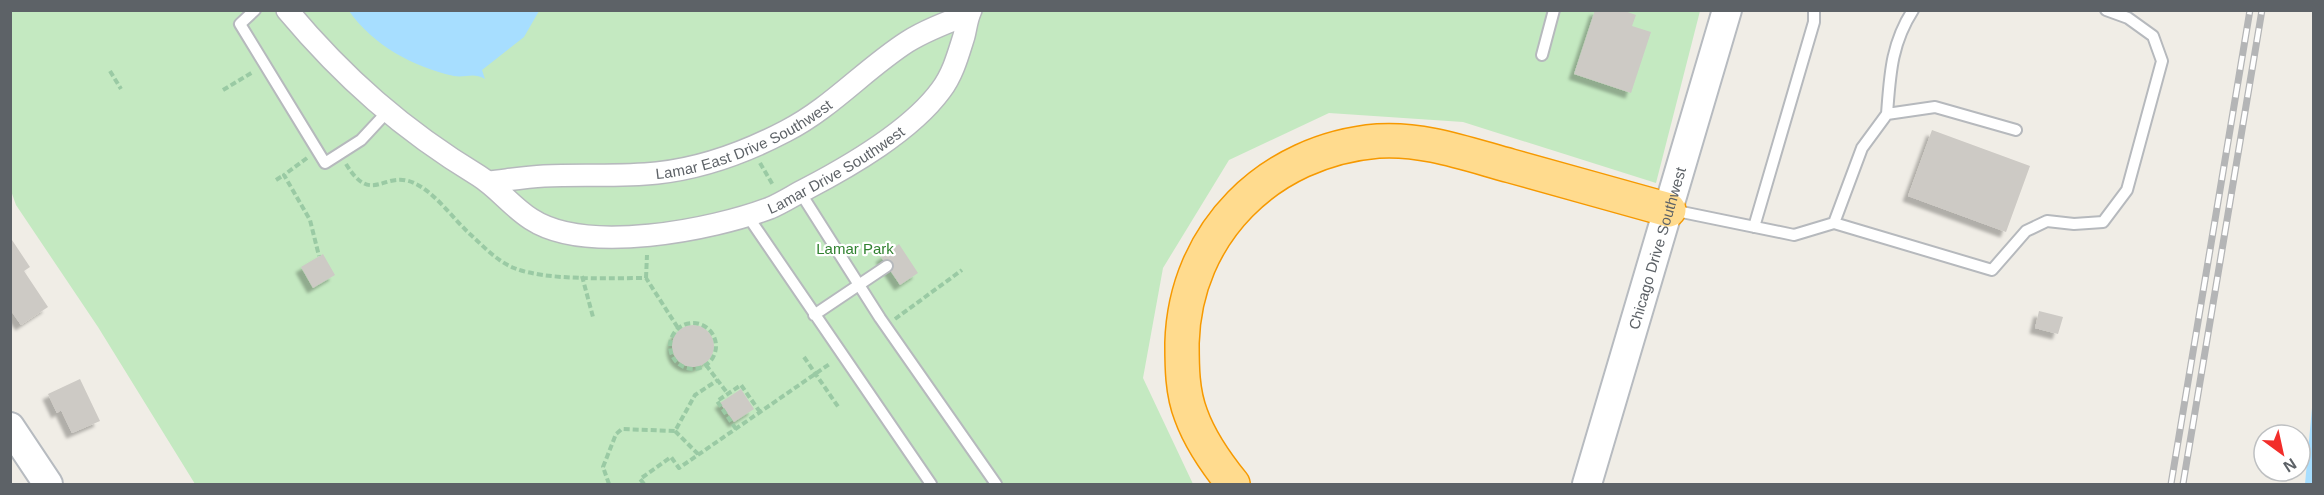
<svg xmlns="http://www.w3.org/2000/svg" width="2324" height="495" font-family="Helvetica,sans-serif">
<defs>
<filter id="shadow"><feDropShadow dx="-5.5" dy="5.5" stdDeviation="1.5" flood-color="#0004"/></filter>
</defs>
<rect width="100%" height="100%" fill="#f0ede6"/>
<!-- green -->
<path fill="#c4e9c1" d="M10,11H1700L1656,183L1463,122L1329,113L1229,160L1163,268L1143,378L1193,484H195L98,327L16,205L10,188Z"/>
<!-- water -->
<path fill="#a7deff" d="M349,11H539L524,37L482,70L485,79C473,72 466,78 454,76C413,67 373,45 349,11Z
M2312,408L2313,484H2305Z"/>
<!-- building -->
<path fill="#cdcac5" filter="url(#shadow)" d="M1595,10H1622L1636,15L1632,26L1651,32L1631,93L1574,74Z
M1932,130L2030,166L2006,232L1908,196Z
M10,237L30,267L24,271L48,307L21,325L10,309Z
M899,244L918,273L900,285L881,257Z
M323,254L335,275L313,288L301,267Z
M2039,311L2063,317L2058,334L2035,328Z
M672 346a21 21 0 1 1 42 0a21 21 0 1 1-42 0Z
M80,379L100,421L72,433L61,410L57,413L48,394Z
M741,389L754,409L734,422L720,403Z"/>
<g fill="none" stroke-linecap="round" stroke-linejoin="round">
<!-- lane casing -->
<g stroke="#b6b9bd" stroke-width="14">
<path id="lane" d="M255,10L240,24L325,163L361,140L387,112
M1542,55L1554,10
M1887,114C1890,75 1891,44 1913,10
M800,192L880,318L996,484
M1672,210L1794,235L1834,223L1862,148L1887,114L1935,107L2016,130
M747,215L931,484
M1834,223L1992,270L2026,231L2047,221L2074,224L2103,222L2127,190L2162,61L2153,36L2128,18L2106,10
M1754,227L1814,22V10
M814,315L887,266"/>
</g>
<!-- street casing -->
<g stroke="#b6b9bd" stroke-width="24">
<g id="street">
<path id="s1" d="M287,10C344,78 403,130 479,176C498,188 512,207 531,219C586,255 712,230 770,208C782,203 794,195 806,189C850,166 911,131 941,90C953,74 958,55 964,36C966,28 967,18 971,10"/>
<path id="s2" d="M489,182C507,180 526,177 544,176C582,174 619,177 657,173C703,168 746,152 786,131C831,108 865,69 907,42C926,30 948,22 969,14"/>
</g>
</g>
<!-- secondary casing -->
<g stroke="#b7bbc0" stroke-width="32">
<g id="secondary">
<path d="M10,427L48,484"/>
<path id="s3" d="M1587,484L1727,10"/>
</g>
</g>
<!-- highway casing -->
<g stroke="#f69900" stroke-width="36">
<path id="highway" d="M1233,484C1216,463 1200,440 1191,415C1182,392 1182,366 1182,343C1185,233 1269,150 1378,141C1424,138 1467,154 1511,166C1564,181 1616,195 1669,210"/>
</g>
<!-- path -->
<path stroke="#9acaa4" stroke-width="4" stroke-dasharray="6 3" stroke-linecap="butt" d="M110,71L121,89
M223,90L253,72
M307,158L284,175L310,220L319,256
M760,163L773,185
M346,164C372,207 384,169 414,183C436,193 453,219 471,235C484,247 497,261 514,268C546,281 611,278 646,278L678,328
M276,180L284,175
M582,276L593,317
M646,278L647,255
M895,319L962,270
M670 346a23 23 0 1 1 46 0a23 23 0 1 1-46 0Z
M804,357L839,408
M706,365L728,394
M736,429L717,401L741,385L760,412
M675,431L698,454
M609,484L603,467L616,434L622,429L675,431L695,395L718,380
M644,484L640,479L671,457L679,468L831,363"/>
<!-- lane -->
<use href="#lane" stroke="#fff" stroke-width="10"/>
<!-- street -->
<use href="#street" stroke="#fff" stroke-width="21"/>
<!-- secondary -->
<use href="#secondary" stroke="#fff" stroke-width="28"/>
<!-- highway -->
<use href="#highway" stroke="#ffdb8e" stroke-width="33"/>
<!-- rail casing -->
<g stroke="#b4b5b6" stroke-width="7">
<path id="rail" d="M2171,484L2250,10
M2183,484L2262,10"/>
</g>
<!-- rail -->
<use href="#rail" stroke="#fff" stroke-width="4.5" stroke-dasharray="14" stroke-linecap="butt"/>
</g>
<g text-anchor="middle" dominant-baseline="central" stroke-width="4.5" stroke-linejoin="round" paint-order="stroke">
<!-- street labels -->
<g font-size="15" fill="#5d6267" stroke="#fff">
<text stroke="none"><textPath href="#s2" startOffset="262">Lamar East Drive Southwest</textPath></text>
<text stroke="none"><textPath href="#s1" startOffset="644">Lamar Drive Southwest</textPath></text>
<text stroke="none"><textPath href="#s3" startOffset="246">Chicago Drive Southwest</textPath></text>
</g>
<!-- park labels -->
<g font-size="15" fill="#318230" stroke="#fff">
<text x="855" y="248">Lamar Park</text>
</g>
</g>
<!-- border -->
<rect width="2324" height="495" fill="none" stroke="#5d6267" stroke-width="24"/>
<!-- north arrow -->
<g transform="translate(2282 453) rotate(147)"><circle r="28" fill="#ffffff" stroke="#bec0c2" stroke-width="1.5"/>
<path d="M0-4.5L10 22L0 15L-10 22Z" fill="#f22d2a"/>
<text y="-9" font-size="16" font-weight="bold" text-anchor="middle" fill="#5d6267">N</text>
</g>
</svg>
